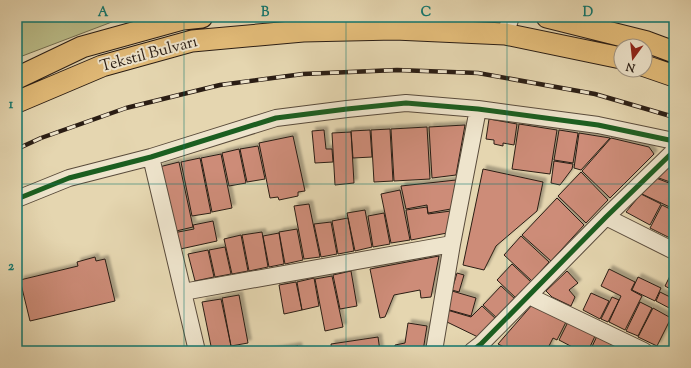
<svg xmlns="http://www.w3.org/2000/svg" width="691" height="368" font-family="'Sorts Mill Goudy',serif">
<defs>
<filter id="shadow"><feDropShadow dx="3.5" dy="-3.5" stdDeviation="1" flood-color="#0004"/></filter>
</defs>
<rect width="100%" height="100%" fill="#e5d6b0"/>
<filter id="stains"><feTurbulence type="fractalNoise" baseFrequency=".005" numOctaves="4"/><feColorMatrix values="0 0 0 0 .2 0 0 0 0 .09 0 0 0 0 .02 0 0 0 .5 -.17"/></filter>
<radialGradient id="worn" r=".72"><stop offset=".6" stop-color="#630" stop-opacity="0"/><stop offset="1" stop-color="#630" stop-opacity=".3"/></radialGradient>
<!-- green -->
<path fill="#babc88" stroke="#726c4e" d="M17,17H125L17,58Z"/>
<!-- building -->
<path fill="#cd8c78" stroke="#2a1d14" filter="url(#shadow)" d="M489,119L517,124L514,145L503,143V146L494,144V140L486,139Z
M519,124L557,130L550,174L512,169Z
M465,125L456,175L432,178L429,127Z
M427,127L430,179L394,181L391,129Z
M390,129L393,181L374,182L371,130Z
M324,130L326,149H332L333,162L315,163L312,131Z
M370,130L372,157L353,158L351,131Z
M559,130L578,133L573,163L554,160Z
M351,132L354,183L335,185L332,133Z
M579,133L610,138L581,170L574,168Z
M293,136L305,191L298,192V196L279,200L278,197L270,198L259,143Z
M611,138L649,147L654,154L610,198L582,171Z
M258,146L265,179L247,182L240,149Z
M239,149L246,183L229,186L222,153Z
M221,154L232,208L212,212L201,158Z
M200,158L211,213L192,216L181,162Z
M554,161L573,164L572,169L560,185L551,183Z
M179,162L193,227L172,232L159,167Z
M668,165L674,170L673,183L656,177Z
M483,169L543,182L537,211L496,246L484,270L463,265Z
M581,172L608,200L586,223L558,196Z
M656,178L674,185V209L642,194Z
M456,180L451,209L428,213L427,205L406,209L401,186Z
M400,190L410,240L391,243L381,194Z
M641,194L661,204L650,225L626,212Z
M557,198L584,225L551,261L522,235Z
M309,204L320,257L304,259L294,206Z
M662,205L674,211V235L672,239L650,228Z
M427,207L428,214L451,211L447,233L411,240L406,210Z
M365,210L372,247L355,251L347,213Z
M384,213L390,244L373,247L368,216Z
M348,218L354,251L338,254L332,221Z
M213,221L217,241L176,250L173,233L194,229L193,225Z
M331,222L337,254L321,257L314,224Z
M297,229L303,260L285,264L279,232Z
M262,232L268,267L249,271L242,235Z
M279,233L284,264L269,267L263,236Z
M241,235L248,271L232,274L224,239Z
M521,236L549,262L532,281L504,255Z
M225,247L231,274L215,277L209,250Z
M208,250L214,277L195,281L188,254Z
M439,256L431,297L421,298L420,290L394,295L385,317L380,318L370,269Z
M95,257L96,261L105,259L115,301L30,321L20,280L78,266L77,262Z
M512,264L531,282L517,299L497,280Z
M674,268V291L665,286Z
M609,269L635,282L631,290L642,296L625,330L609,322L621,296L601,286Z
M351,271L357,306L340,309L333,275Z
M567,271L578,283L569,290L575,297L571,306L552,297L546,291Z
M457,273L464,275L459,292L452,290Z
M332,276L343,327L325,331L315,279Z
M638,277L661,288L655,301L632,290Z
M314,278L319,306L302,310L297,282Z
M296,282L302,310L284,314L279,285Z
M501,286L516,300L498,319L483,305Z
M452,291L476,298L471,316L446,309Z
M660,292L674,299L673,310L656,301Z
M591,293L609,301L600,319L583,310Z
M239,295L248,343L231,346L222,298Z
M612,297L619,300L608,322L601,319Z
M221,299L231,346V351H212L202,302Z
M640,302L652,308L638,336L626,331Z
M532,305L566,322L557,340L553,338L548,348L553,351H512L498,344Z
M482,306L497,320L480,338L447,322V310L471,317Z
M653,308L671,318L657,346L638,337Z
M568,322L595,336L588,351H580L559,340Z
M408,323L427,326L423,351H395V345L405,343Z
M597,336L621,348L620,351H590Z
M378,337L380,351H332L331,344Z
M298,346L299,351H269Z"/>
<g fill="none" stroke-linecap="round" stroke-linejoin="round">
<!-- minor casing -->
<g stroke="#594b3b" stroke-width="18">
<path id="minor" d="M505,34L511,17
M151,157L197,351
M17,199L69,178L151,157L276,118L347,109L406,103L478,109L598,125L674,141
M606,217L674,251
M183,292L452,244
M529,296L644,351
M434,351L452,244L478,109
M472,351L481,344L606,217L674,151"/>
</g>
<!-- major casing -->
<g stroke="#2a1d14" stroke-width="23">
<path id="major" d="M547,17L647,42L674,52
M645,66L674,76
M17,78L82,47L183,19L202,17
M17,102L102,66L192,41L303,31L395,29L505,34L621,58"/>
</g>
<!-- minor -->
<use href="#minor" stroke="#eee4cc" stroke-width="16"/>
<!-- major -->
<use href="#major" stroke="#e2bb78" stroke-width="21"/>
<!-- rail casing -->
<g stroke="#2a1d14" stroke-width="4.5">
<path id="rail" d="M17,149L41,138L126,108L220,85L303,74L397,70L478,73L595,94L674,117"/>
</g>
<!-- rail -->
<use href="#rail" stroke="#eee4cc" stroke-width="3" stroke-dasharray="9" stroke-linecap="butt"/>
<!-- cycleway casing -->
<g stroke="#eee4cc" stroke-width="8">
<path id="cycleway" d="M17,199L69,178L151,157L276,118L347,109L406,103L478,109L598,125L674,141
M472,351L481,344L606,217L674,151"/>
</g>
<!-- cycleway -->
<use href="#cycleway" stroke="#1b5e20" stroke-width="5"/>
</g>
<!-- grid -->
<path fill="none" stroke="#0f766e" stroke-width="1" stroke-opacity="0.55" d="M184,17V351M346,17V351M507,17V351M17,184H674"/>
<g text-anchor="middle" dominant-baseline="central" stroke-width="4" stroke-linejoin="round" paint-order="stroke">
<!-- street labels -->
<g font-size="16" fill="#2a1d14" stroke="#eee4cc">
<text transform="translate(149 55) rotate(-15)">Tekstil Bulvarı</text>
</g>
</g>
<!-- margin -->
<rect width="691" height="368" fill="none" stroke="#e5d6b0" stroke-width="44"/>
<!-- north arrow -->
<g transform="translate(633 58) rotate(195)"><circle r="19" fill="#eee4cc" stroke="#a09482"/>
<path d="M0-3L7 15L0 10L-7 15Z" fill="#8f2418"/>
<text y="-6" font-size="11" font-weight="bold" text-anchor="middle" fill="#2a1d14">N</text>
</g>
<rect x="22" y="22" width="647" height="324" fill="none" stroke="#0f766e" stroke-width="1.5"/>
<g font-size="13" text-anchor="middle" font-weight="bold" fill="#0f766e">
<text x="103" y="16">A</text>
<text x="265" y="16">B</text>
<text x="426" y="16">C</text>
<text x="588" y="16">D</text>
<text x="11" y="108">1</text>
<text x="11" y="270">2</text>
</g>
<rect width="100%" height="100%" filter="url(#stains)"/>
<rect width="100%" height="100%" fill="url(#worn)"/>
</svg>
